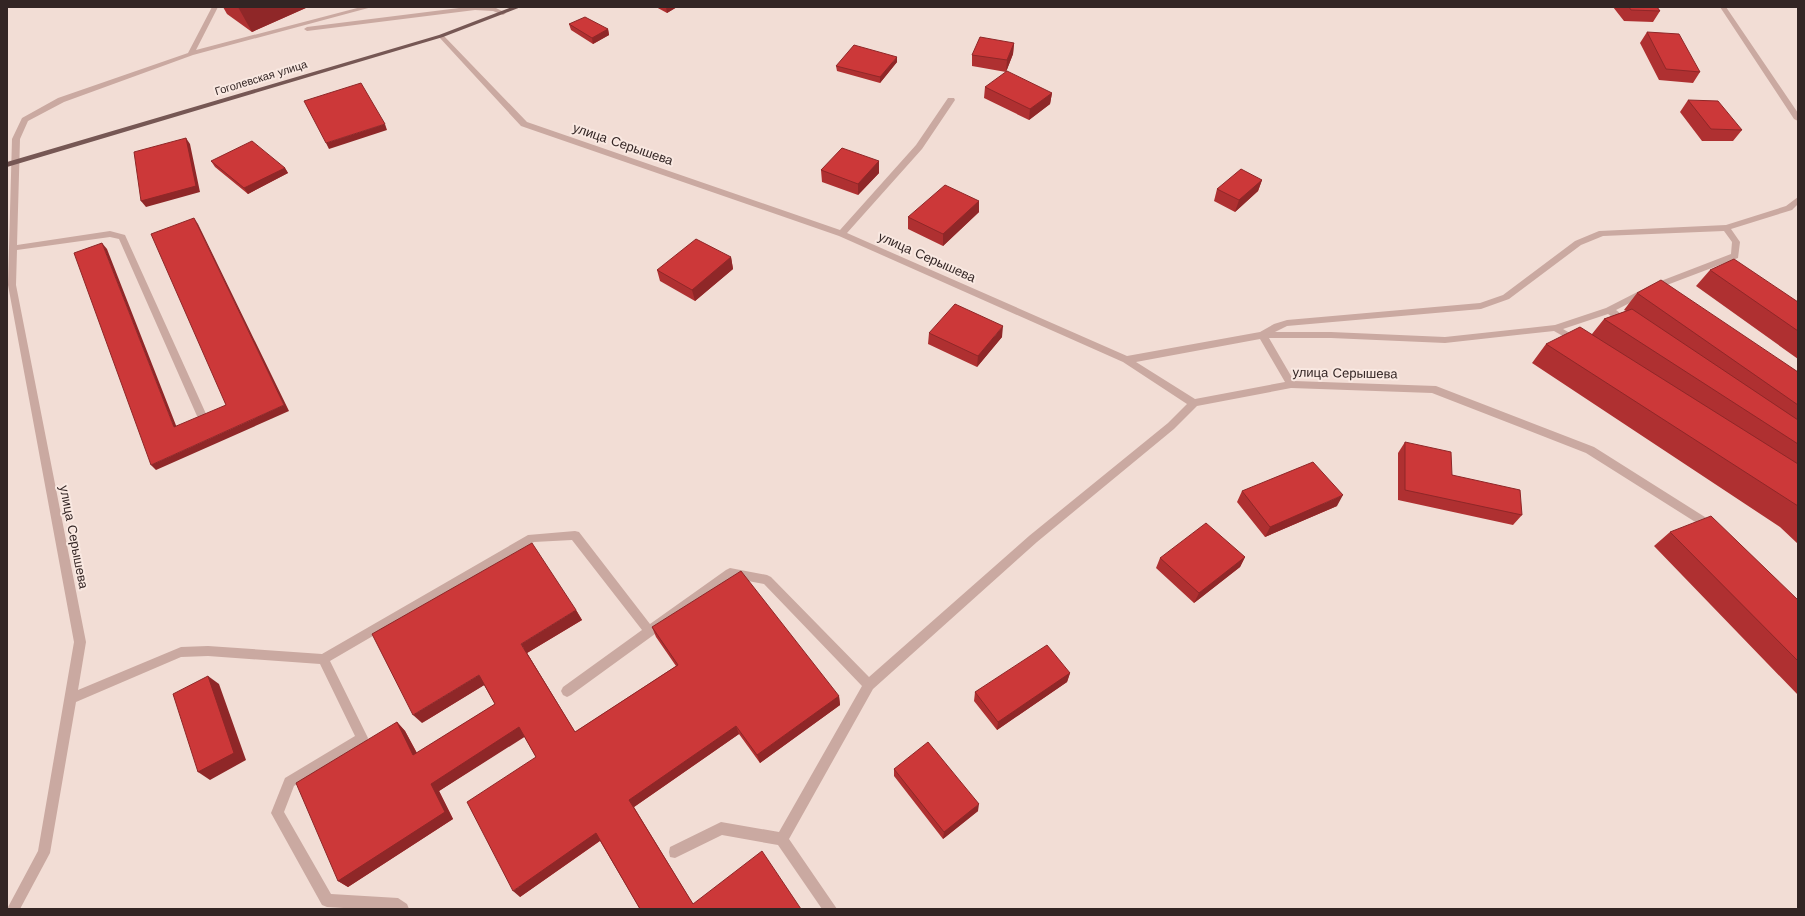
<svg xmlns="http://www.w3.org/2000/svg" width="1805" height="916" font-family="'Work Sans',sans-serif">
<rect width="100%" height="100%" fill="#f2ddd5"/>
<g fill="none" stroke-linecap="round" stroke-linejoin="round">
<!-- minor -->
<path fill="#caa9a1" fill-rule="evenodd" d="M212,7H218L196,50L361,7H372L193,55L64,102L28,121L20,139L17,245L110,231L125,235L207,416L202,420L197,416L119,239L110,237L17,250L16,285L86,642L78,690L181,647L208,646L322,654L528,535L575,531L579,532L650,624L726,570L730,568L767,575L771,577L869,677L1029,536L1168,423L1187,404L1123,362L839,236L521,126L439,37V35H443L527,122L840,230L916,145L948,98H954L955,100L922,149L847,233L1127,356L1260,332L1274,324L1287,320L1480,303L1503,295L1575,241L1599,231L1726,225L1786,206L1798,197V204L1792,210L1731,229L1740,242L1738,258L1659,288L1616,310L1629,320L1630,322L1629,324H1623L1608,314L1563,329L1580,339L1582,341L1577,344L1554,331L1445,343L1331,338H1269L1294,381L1436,386L1594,447L1716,524L1717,527L1716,530L1712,531L1708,530L1586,453L1432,393L1291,388L1197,406L1174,429L1037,542L873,689L789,839L837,909H822L778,845L722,835L675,858L670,857L669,852L670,847L721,822L779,832L862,686L764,584L732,578L571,695L567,697L563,695L561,691L563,687L642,630L572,540L534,542L330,661L368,738L366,742L294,786L284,812L331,894L398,898L407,904L409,909H360L327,907L322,905L271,813L285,778L355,736L320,664L208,656L181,657L76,702L50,853L20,909H7L38,851L74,642L8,285L12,139L22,118L58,98L188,53ZM1724,231L1732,242L1731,254L1653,284L1606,308L1555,325L1445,337L1331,332H1275L1287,326L1481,309L1509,299L1581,245L1603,236ZM1260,339L1285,382L1195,399L1136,362Z
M467,7H494L506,13L503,15L493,11L475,10L307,31L304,29L307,27Z
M1720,7H1726L1798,113V121L1794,119Z"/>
<!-- major -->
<path fill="#765754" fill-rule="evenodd" d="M512,7H521L443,37L7,167V162L439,35Z"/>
</g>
<!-- wall -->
<path fill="#af3031" d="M223,7H308L252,32L227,14Z
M656,7H677L667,13Z
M1613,7H1657L1660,11L1653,22L1624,21Z
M569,24L608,29L609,35L593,44L571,30Z
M1647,32L1700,72L1693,83L1659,80L1640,43Z
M1014,43L1013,54L1006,72L972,66V55Z
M897,62L880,83L837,71L836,66Z
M985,87L1052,93L1050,104L1029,120L984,98Z
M1688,100L1742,130L1733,141H1702L1680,112Z
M211,161L285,168L288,173L248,194L215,167Z
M879,161V173L858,195L822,182L821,170Z
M1262,180L1258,191L1235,212L1214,201L1217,189Z
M979,201V212L943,246L908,229V217Z
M731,257L733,269L695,301L660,281L657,270Z
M1710,270L1798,302V359L1696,286Z
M1637,293L1798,372V544L1780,527L1532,363L1546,344L1592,334L1604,319L1626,311L1624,310Z
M929,333L1002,337L977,367L928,344Z
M1405,442L1452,475L1522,515L1513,525L1398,500V453Z
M1242,491L1337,506L1265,537L1237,502Z
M1670,532L1798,600V695L1654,546Z
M1245,557L1240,567L1194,603L1156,568L1160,558Z
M576,610L582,620L527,653L575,732L676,666L656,637L652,627L839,696L840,705L760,763L739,734L634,807L693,904L801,909H640L600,841L520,897L536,757L524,736L439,791L453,819L348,887L338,881L397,722L405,731L417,753L495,704L484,685L422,723Z
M1070,673L1067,682L997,730L974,701L975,692Z
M894,769L978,811L943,839L894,776Z"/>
<!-- shaded-wall -->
<path fill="#8f2728" d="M238,7H308L252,32Z
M666,7H677L667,13Z
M608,29L609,35L593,44L592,38Z
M1014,43L1013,54L1006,72L1007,60Z
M897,57V62L880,83V77Z
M1052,93L1050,104L1029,120L1030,109Z
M385,124L387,130L329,149L326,143Z
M186,138L190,144L200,192L146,207L141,201Z
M879,161V173L858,195V184Z
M285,168L288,173L248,194L244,188Z
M1262,180L1258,191L1235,212L1239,200Z
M979,201V212L943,246V234Z
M194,218L198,224L289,411L156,470L151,465L284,405Z
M102,243L107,249L179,433L174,427Z
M731,257L733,269L695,301L692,290Z
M1003,326L1002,337L977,367L978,356Z
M1343,495L1337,506L1265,537L1270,527Z
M1245,557L1240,567L1194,603L1199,593Z
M576,610L582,620L527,653L580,740L521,644Z
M1070,673L1067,682L997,730L998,722Z
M479,675L486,684L422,723L413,715Z
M208,676L219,684L246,760L210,780L198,772Z
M839,696L840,705L760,763L757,755Z
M397,722L405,731L422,763L413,755Z
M736,726L739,734L634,807L629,800Z
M519,727L526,736L439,791L453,819L348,887L338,881L431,784Z
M979,804L978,811L943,839L944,832Z
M596,833L601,840L520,897L513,891Z"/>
<!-- building -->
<path fill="#cc3839" stroke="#8f2728" d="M1629,7H1657L1660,11L1631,10Z
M585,17L608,29L592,38L569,24Z
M1647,32L1679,34L1700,72L1666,69Z
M980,37L1014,43L1007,60L972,55Z
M854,45L897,57L880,77L836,66Z
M1007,71L1052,93L1030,109L985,87Z
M361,83L385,124L326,143L304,101Z
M1688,100L1718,101L1742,130L1711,129Z
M186,138L196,186L141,201L134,152Z
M252,141L285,168L244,188L211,161Z
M842,148L879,161L858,184L821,170Z
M1241,169L1262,180L1239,200L1217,189Z
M945,185L979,201L943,234L908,217Z
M194,218L284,405L151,465L74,253L102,243L174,427L226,405L151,234Z
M696,239L731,257L692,290L657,270Z
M1734,259L1798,302V331L1710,270Z
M1661,280L1798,372V405L1637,293Z
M955,304L1003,326L978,356L929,333Z
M1632,309L1798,420V444L1604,319Z
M1580,327L1798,464V506L1546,344Z
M1405,442L1451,452L1452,475L1520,490L1522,515L1405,490Z
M1313,462L1343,495L1270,527L1242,491Z
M1711,516L1798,600V661L1670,532Z
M1206,523L1245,557L1199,593L1160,558Z
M532,543L576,610L521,644L575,732L678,665L652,627L741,571L839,696L757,755L736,726L629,800L693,904L762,851L801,909H640L596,833L513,891L467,802L536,757L519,727L431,784L445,812L338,881L296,783L397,722L413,755L495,704L479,675L413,715L372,634Z
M1047,645L1070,673L998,722L975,692Z
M208,676L234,753L198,772L173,694Z
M928,742L979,804L944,832L894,769Z"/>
<g text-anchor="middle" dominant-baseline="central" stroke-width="4" stroke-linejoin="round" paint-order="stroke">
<!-- far-street labels -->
<g font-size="11" fill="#332524" stroke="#f9e8e1">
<text transform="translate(261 78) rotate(-17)">Гоголевская улица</text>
</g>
<!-- street labels -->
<g font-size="13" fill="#332524" stroke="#f9e8e1">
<text transform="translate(623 144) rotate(19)">улица Серышева</text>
<text transform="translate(927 257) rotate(24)">улица Серышева</text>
<text transform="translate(1345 373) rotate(1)">улица Серышева</text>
<text transform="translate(74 537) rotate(79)">улица Серышева</text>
</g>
</g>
<!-- border -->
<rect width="1805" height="916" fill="none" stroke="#332524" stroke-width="16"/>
</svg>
